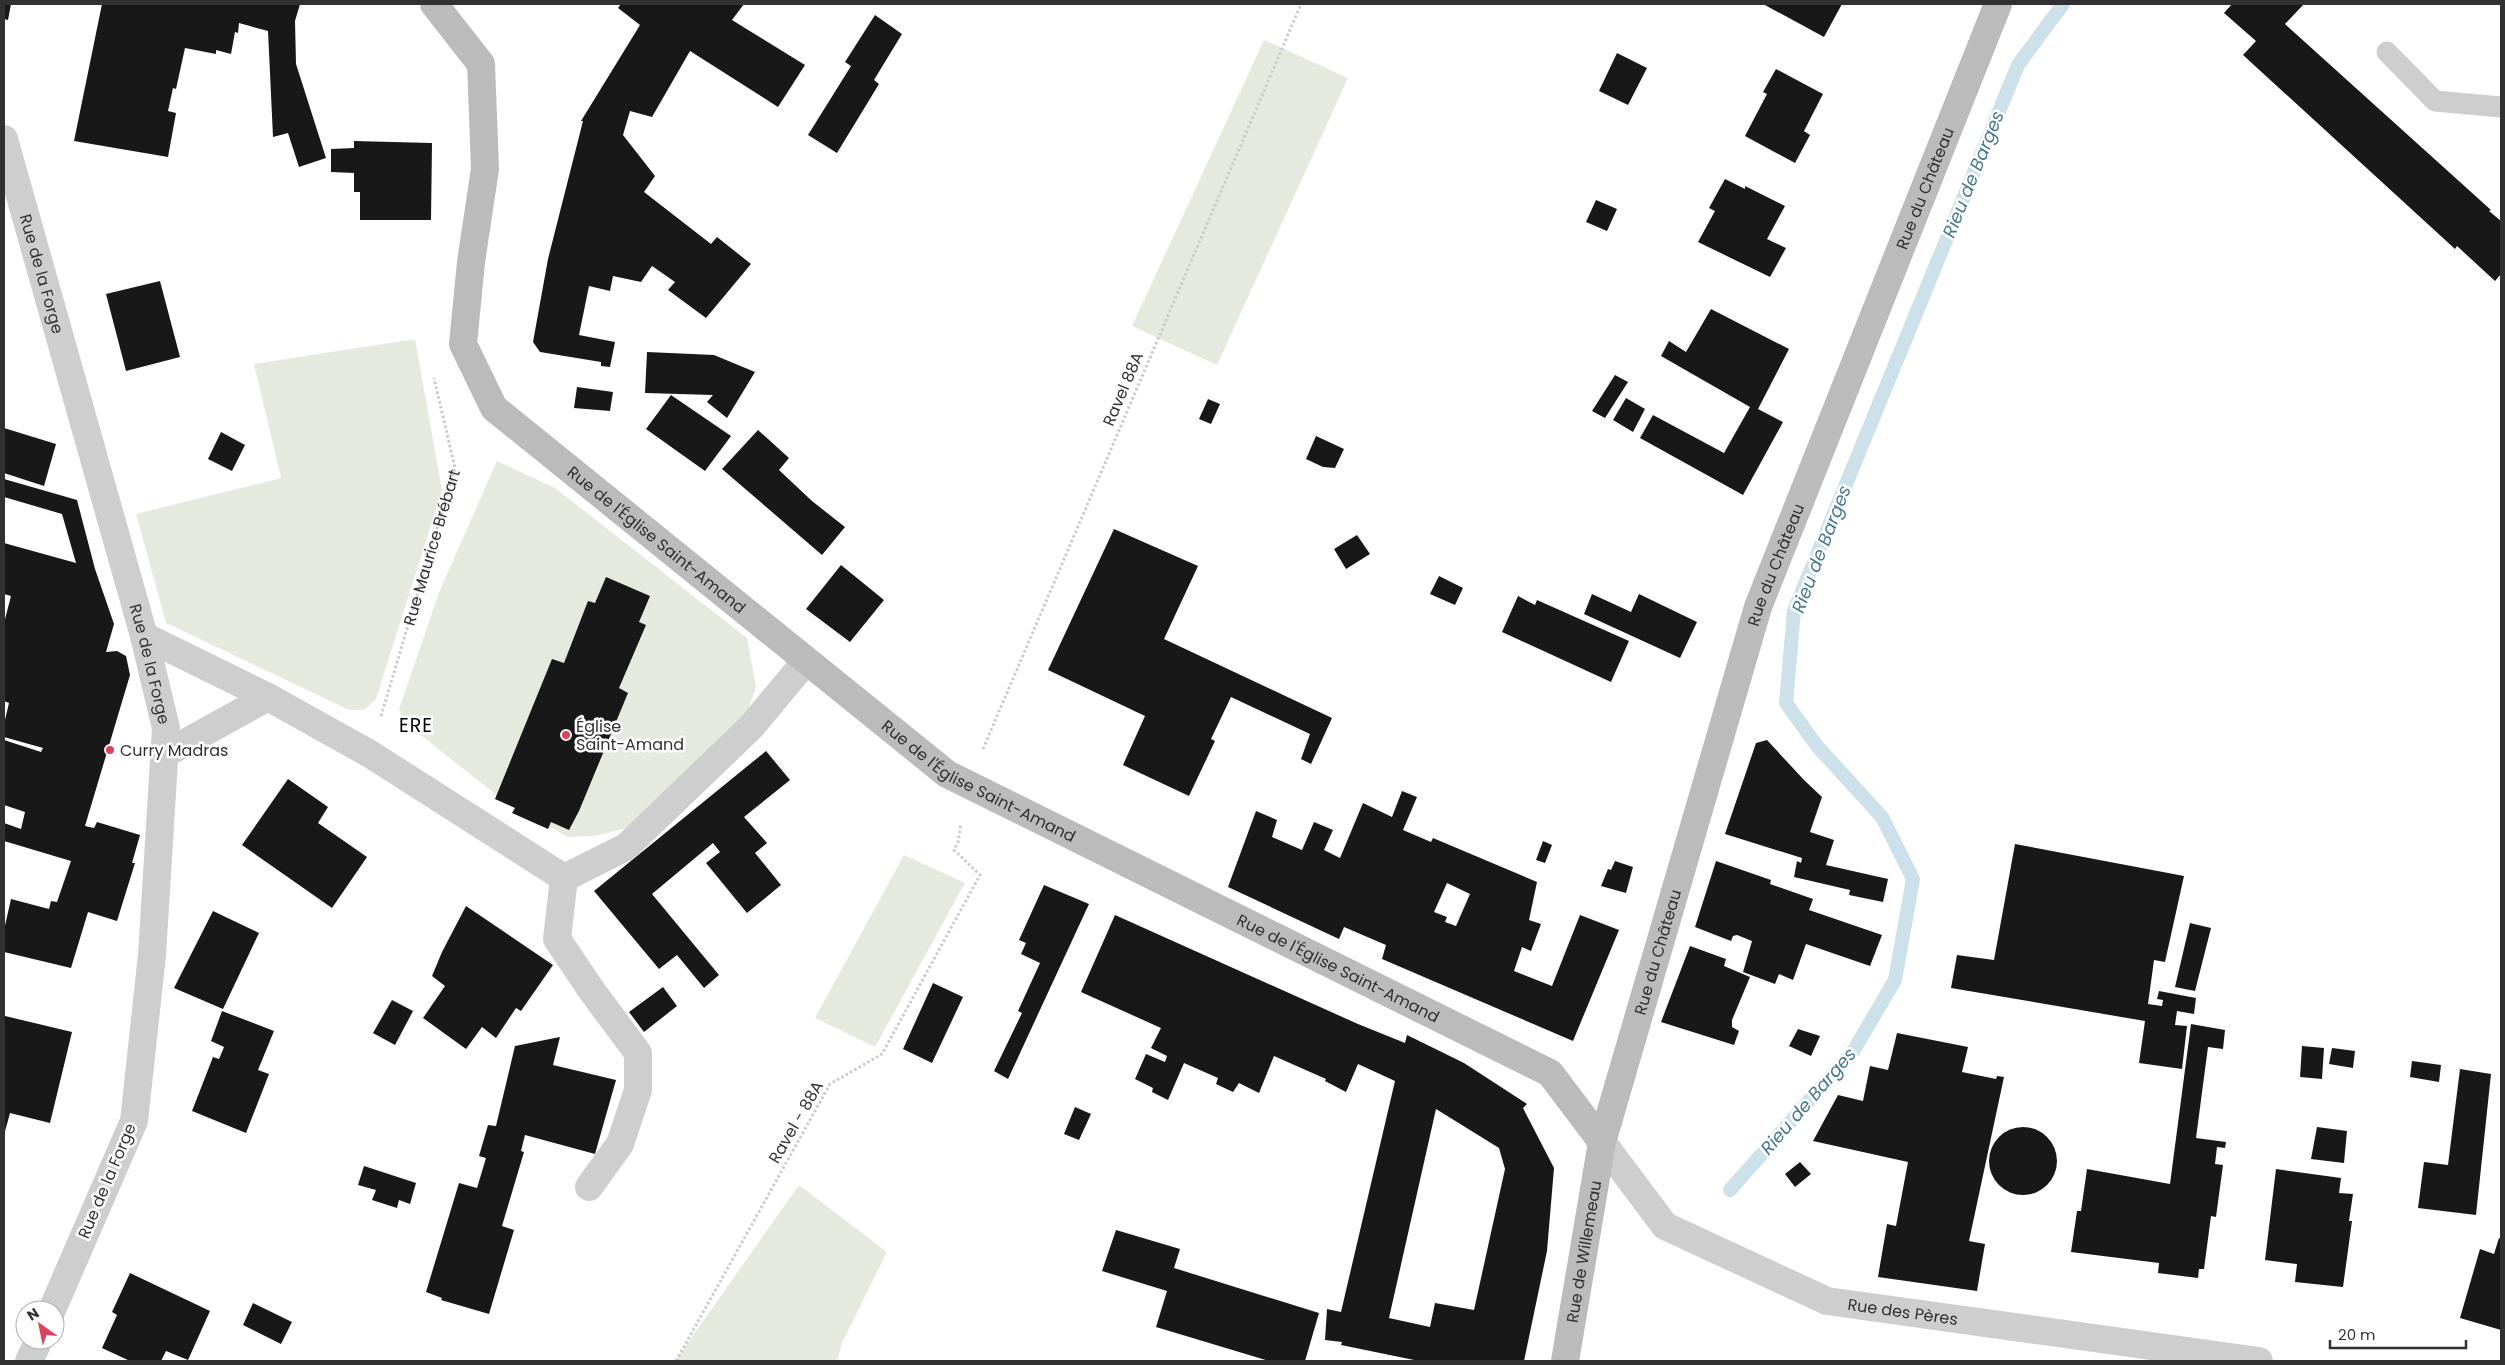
<svg xmlns="http://www.w3.org/2000/svg" width="2505" height="1365" font-family="Poppins,sans-serif">
<rect width="100%" height="100%" fill="#fff"/>
<!-- green -->
<path fill="#e6eade" d="M1264,40L1348,78L1217,365L1132,326Z
M415,339L442,490L376,699L364,710H349L166,623L136,514L281,478L254,364Z
M497,461L555,488L747,638L756,687L745,719L627,828L595,836L568,837L504,801L403,721L399,709L440,590Z
M904,855L965,883L875,1047L815,1018Z
M799,1185L887,1252L842,1343L837,1361H675Z"/>
<g fill="none" stroke-linecap="round" stroke-linejoin="round">
<!-- stream -->
<path stroke="#cce1e9" stroke-width="14" d="M1730,1190L1854,1050L1895,980L1913,879L1882,817L1817,746L1786,703L1794,611L2018,65L2063,4"/>
</g>
<!-- building -->
<path fill="#181818" fill-rule="evenodd" d="M4,4H11L8,20L4,19Z
M102,4H300L295,21L296,64L326,158L299,167L288,133L273,137L268,31L239,23L238,33L235,32L231,54L216,50V54L185,48L176,89L173,88L168,111L176,113L168,157L74,141Z
M621,4H744L732,20L805,65L778,107L690,51L652,117L630,111L623,135L655,176L644,192L711,244L717,237L751,264L706,318L668,290L675,282L652,266L641,282L613,276L610,291L589,286L579,335L615,342L610,367L601,366V362L540,352L533,342L548,259L583,121H581L640,25L618,8Z
M1763,4H1842L1824,37Z
M2232,4H2304L2285,24L2491,210L2489,211L2501,221V274L2495,281L2457,246L2455,249L2243,55L2256,41L2224,13Z
M875,15L902,34L874,80L879,84L837,153L808,135L851,66L845,62Z
M1617,53L1647,68L1628,105L1599,91Z
M1776,69L1823,94L1804,131L1810,135L1795,163L1745,136L1767,94L1763,92Z
M354,141L432,143L431,220H360V192H354V173L331,172V149L354,148Z
M1725,179L1745,189V186L1785,206L1767,239L1786,248L1770,277L1698,242L1715,211L1709,208Z
M1596,200L1617,209L1607,231L1586,222Z
M160,281L180,357L126,371L106,294Z
M1711,309L1789,349L1758,409L1783,422L1743,495L1640,438L1653,415L1724,453L1750,407L1661,356L1669,341L1686,352Z
M647,352L714,355L755,372L727,418L707,402L713,395L645,393Z
M1615,375L1628,382L1605,418L1592,411Z
M577,387L613,392L610,411L574,408Z
M671,395L731,436L705,471L646,429Z
M1626,398L1645,409L1633,432L1613,420Z
M1208,399L1220,404L1211,424L1199,419Z
M4,428L56,444L44,486L4,473Z
M758,430L789,458L779,470L812,501L845,527L822,555L722,469Z
M221,432L245,445L232,471L208,459Z
M1316,436L1344,449L1335,468L1323,467L1306,459Z
M4,479L77,500L95,569L114,624L106,652L117,651L126,656L130,675L85,826L94,828L97,822L140,835L132,863H135L117,921L88,912L71,968L4,952V930L11,899L49,909L51,901L57,902L71,861L4,841V823L21,829L25,812L4,805V740L41,752L43,748L4,737V724L9,703L4,701V623L11,596L4,594V543L76,563L62,514L4,497Z
M1114,529L1198,566L1164,639L1332,718L1311,764L1301,759L1310,734L1231,697L1211,739L1215,741L1189,796L1123,765L1145,716L1048,670Z
M1357,535L1370,554L1346,569L1334,549Z
M841,565L884,600L850,642L806,609Z
M1439,576L1463,588L1455,605L1430,594Z
M606,577L650,596L639,622L646,625L619,688L628,693L579,811L569,830L551,822L548,829L512,813L515,808L495,799L552,659L564,663L588,601L595,603Z
M1592,594L1631,612L1639,594L1697,622L1680,658L1584,614Z
M1518,596L1535,605L1537,600L1629,641L1611,682L1502,632Z
M1767,740L1804,780L1822,797L1810,832L1834,840L1826,865L1888,879L1883,902L1849,895L1850,890L1794,877L1797,861L1801,863L1802,858L1725,834L1756,743Z
M766,751L790,780L744,817L767,843L755,853L781,885L747,913L706,863L720,852L713,843L652,894L719,975L704,988L677,955L659,969L594,891Z
M288,779L328,807L318,823L367,857L332,908L242,845Z
M1402,791L1417,797L1403,830L1431,842L1433,838L1537,882L1529,920L1541,924L1531,951L1522,947L1514,971L1552,986L1580,915L1619,930L1573,1041L1382,959L1386,945L1344,927L1339,939L1228,887L1256,811L1277,820L1272,837L1302,850L1314,822L1333,830L1324,850L1340,858L1363,803L1392,817ZM1447,883L1470,894L1456,926L1445,922L1447,917L1434,912Z
M1543,841L1552,845L1545,863L1536,860Z
M2015,844L2184,876L2165,962L2154,960L2148,1004L2162,1006L2163,1000L2157,999L2159,991L2196,998L2194,1014L2177,1011L2175,1025L2187,1026L2182,1069L2139,1063L2145,1021L1951,988L1957,955L1994,960Z
M1615,861L1633,867L1626,893L1601,886L1608,869L1611,870Z
M1716,861L1771,880L1770,884L1813,899L1809,910L1882,935L1870,966L1806,944L1793,980L1779,974L1775,984L1743,972L1752,941L1737,935L1733,936L1731,941L1695,927Z
M1044,885L1089,904L1008,1079L994,1071L1022,1013L1018,1011L1040,963L1021,954L1026,943L1019,940Z
M466,906L553,965L521,1011L516,1008L496,1038L482,1027L466,1049L423,1018L445,986L432,976L442,952Z
M213,911L259,933L223,1009L174,988Z
M1115,915L1358,1024L1405,1043L1407,1035L1464,1063L1527,1104L1523,1108L1554,1168L1547,1251L1524,1361H1419L1341,1345L1342,1342L1325,1340L1327,1309L1341,1312L1395,1081L1358,1064L1346,1092L1325,1081L1326,1079L1274,1056L1259,1093L1239,1083L1233,1092L1216,1084L1218,1078L1184,1063L1168,1100L1152,1092L1153,1088L1135,1079L1146,1054L1165,1062L1167,1056L1151,1048L1161,1028L1081,992ZM1436,1109L1499,1148L1505,1169L1474,1310L1435,1303L1430,1327L1389,1318Z
M2190,923L2211,928L2195,991L2175,987Z
M1690,946L1726,959L1724,966L1750,977L1732,1020V1027L1739,1031L1734,1045L1661,1022Z
M933,983L963,997L932,1063L903,1049Z
M663,987L677,1006L644,1032L629,1012Z
M392,1000L413,1011L395,1045L373,1033Z
M222,1011L274,1031L258,1070L269,1074L246,1133L192,1111L213,1057L219,1059L224,1047L211,1041Z
M5,1016L72,1032L50,1123L10,1113L4,1135Z
M2191,1024L2225,1030L2223,1049L2208,1047L2196,1138L2226,1142L2225,1148L2217,1147L2215,1164L2223,1165L2216,1217L2211,1216L2204,1269H2199L2198,1278L2158,1273L2159,1263L2071,1252L2077,1211H2081L2087,1169L2170,1184Z
M1798,1029L1820,1036L1811,1056L1789,1046Z
M1897,1033L1968,1047L1962,1072L1996,1079L1997,1076L2004,1077L1969,1241L1985,1244L1977,1291L1878,1277L1887,1224L1896,1226L1908,1162L1813,1141L1838,1095L1863,1101L1870,1066L1888,1070Z
M560,1037L553,1065L616,1080L595,1154L525,1135L521,1151L524,1152L502,1226L514,1230L489,1314L441,1300L442,1298L426,1292L459,1183L477,1188L486,1158L479,1156L488,1125L496,1126L515,1046Z
M2302,1046L2324,1048L2322,1079L2300,1077Z
M2332,1048L2355,1051L2353,1068L2329,1064Z
M2412,1061L2441,1065L2439,1082L2410,1077Z
M2460,1069L2491,1074L2476,1215L2418,1208L2424,1162L2448,1165Z
M1075,1107L1091,1114L1079,1140L1064,1134Z
M1989 1161a34 34 0 1 1 68 0a34 34 0 1 1-68 0Z
M2317,1127L2347,1131L2344,1163L2311,1159Z
M1800,1162L1811,1174L1795,1187L1785,1174Z
M364,1166L416,1183L410,1204L399,1200L397,1208L372,1200L376,1190L358,1185Z
M2276,1169L2341,1178L2339,1193L2353,1194L2349,1221H2352L2343,1287L2295,1282L2297,1264L2265,1260Z
M1116,1230L1180,1249L1174,1268L1319,1313L1305,1361H1269L1156,1327L1167,1291L1102,1271Z
M2499,1238L2501,1239V1330L2460,1318L2480,1249L2494,1254Z
M130,1273L210,1311L188,1360L166,1351L161,1361H130L102,1348L117,1315L112,1312Z
M253,1303L292,1322L281,1344L243,1325Z"/>
<g fill="none" stroke-linecap="round" stroke-linejoin="round">
<!-- path -->
<g stroke="#cbcbcb" stroke-width="3" stroke-dasharray="2.5 2.5" stroke-linecap="butt">
<path id="s1" d="M381,716L455,468L434,378"/>
<path d="M983,749L1301,4"/>
<path d="M676,1361L830,1084L882,1054L980,875L954,850L958,842L961,824"/>
</g>
<!-- lane -->
<path stroke="#cecece" stroke-width="21" d="M2387,52L2435,101L2501,107"/>
<!-- street -->
<g stroke="#cecece" stroke-width="28">
<path id="s2" d="M4,139L144,636L166,728L152,955L134,1121L52,1310"/>
<path d="M144,636L268,697L370,754L564,878L626,847L751,727L806,661"/>
<path d="M165,754L268,697"/>
<path d="M564,878L557,939L592,991L638,1053V1090L620,1144L589,1187"/>
<path id="s3" d="M1602,1142L1665,1226L1827,1301L2259,1361"/>
<path d="M29,1361L39,1340"/>
</g>
<!-- secondary -->
<g stroke="#bbb" stroke-width="28">
<path id="s4" d="M434,4L481,64L485,169L471,262L463,344L494,408L947,774L1550,1073L1602,1142"/>
<path id="s5" d="M1565,1361L1602,1142L1758,607L1998,4"/>
</g>
</g>
<!-- markers -->
<g fill="#d9435e" stroke="#fff" stroke-width="2">
<circle cx="566" cy="735" r="5"/>
<circle cx="110" cy="750" r="5"/>
</g>
<g text-anchor="middle" dominant-baseline="central" stroke-width="5" stroke-linejoin="round" paint-order="stroke">
<!-- street labels -->
<g font-size="16" fill="#313131" stroke="#fff">
<text stroke="none"><textPath href="#s5" startOffset="1230">Rue du Château</textPath></text>
<text stroke="none"><textPath href="#s2" startOffset="140">Rue de la Forge</textPath></text>
<text transform="translate(1123 389) rotate(-67)">Ravel 88A</text>
<text stroke="none"><textPath href="#s4" startOffset="638">Rue de l'Église Saint-Amand</textPath></text>
<text stroke="none"><textPath href="#s1" startOffset="176">Rue Maurice Brébart</textPath></text>
<text stroke="none"><textPath href="#s5" startOffset="825">Rue du Château</textPath></text>
<text stroke="none"><textPath href="#s2" startOffset="545">Rue de la Forge</textPath></text>
<text stroke="none"><textPath href="#s4" startOffset="1042">Rue de l'Église Saint-Amand</textPath></text>
<text stroke="none"><textPath href="#s5" startOffset="420">Rue du Château</textPath></text>
<text stroke="none"><textPath href="#s4" startOffset="1448">Rue de l'Église Saint-Amand</textPath></text>
<text transform="translate(796 1122) rotate(-60)">Ravel - 88A</text>
<text transform="translate(107 1181) rotate(-67)">Rue de la Forge</text>
<text stroke="none"><textPath href="#s5" startOffset="111">Rue de Willemeau</textPath></text>
<text stroke="none"><textPath href="#s3" startOffset="360">Rue des Pères</textPath></text>
</g>
<!-- poi labels -->
<g font-size="16" fill="#313131" stroke="#fff" text-anchor="start">
<text x="576" y="726">Église<tspan x="576" dy="18">Saint-Amand</tspan></text>
<text x="120" y="750">Curry Madras</text>
</g>
<!-- water labels -->
<g font-size="18" font-style="italic" fill="#45798e" stroke="#fff">
<text transform="translate(1973 174) rotate(-68)">Rieu de Barges</text>
<text transform="translate(1821 549) rotate(-69)">Rieu de Barges</text>
<text transform="translate(1808 1101) rotate(-49)">Rieu de Barges</text>
</g>
<!-- quarter labels -->
<g font-size="19" letter-spacing="1" fill="#000" stroke="#fff">
<text x="416" y="725">ERE</text>
</g>
</g>
<!-- border -->
<rect width="2505" height="1365" fill="none" stroke="#313131" stroke-width="10"/>
<!-- north arrow -->
<g transform="translate(40 1325) rotate(327)"><circle r="24" fill="#ffffff" stroke="#adadad"/>
<path d="M0-4L9 19L0 12L-9 19Z" fill="#d9435e"/>
<text y="-8" font-size="14" font-weight="bold" text-anchor="middle" fill="#313131">N</text>
</g>
<!-- scale -->
<path d="M2330 1340v8h136v-8" fill="none" stroke="#313131" stroke-width="2.5"/>
<text x="2338" y="1340" font-size="15" fill="#313131" stroke="#ffffff" stroke-width="4" paint-order="stroke">20 m</text>
</svg>
